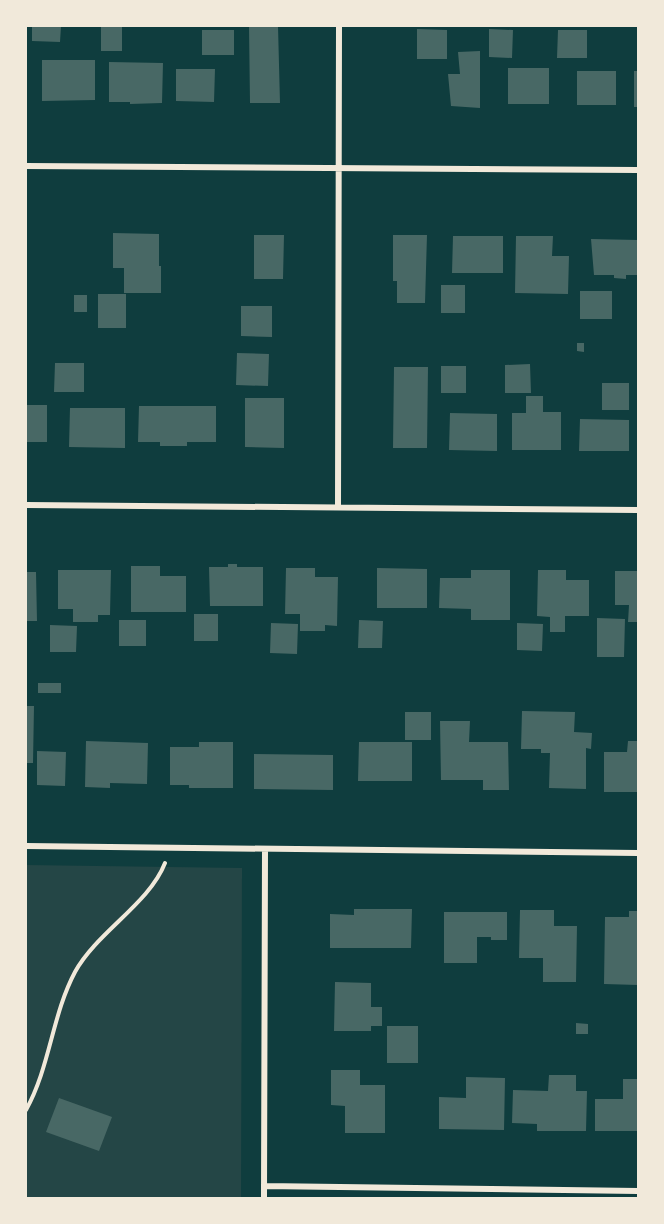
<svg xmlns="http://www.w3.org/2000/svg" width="664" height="1224" font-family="Ubuntu,sans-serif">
<rect width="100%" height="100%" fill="#0f3d3e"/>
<!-- green -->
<path fill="#244646" d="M26,865L242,868L241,1198H26Z"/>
<!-- building -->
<path fill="#486865" d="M32,26H61L60,42L32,41Z
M101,26H122V51H101Z
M249,26H278L280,103H250Z
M417,29L447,30V59H417Z
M489,29L513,30L512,58L489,57Z
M202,30H234V55H202Z
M558,30H587V58H557Z
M480,51V108L451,106L448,74H460L458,52Z
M42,60H95V100L42,101Z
M109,62L163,63L162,103L130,104V102H109Z
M508,68H549V104H508Z
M176,69H215L214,102L176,101Z
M577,71H616V105H577Z
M634,71H638V107H634Z
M113,233L159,234V266H161V293H124V268H113Z
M254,235H284L283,279H254Z
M393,235H427L425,303H397V281H393Z
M453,236H503V273H452Z
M516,236H553L552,256H569L568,294L515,293Z
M591,239L638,240V275H626V279L614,278V275H594Z
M441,285H465V313H441Z
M580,291H612V319H580Z
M98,294H126V328H98Z
M74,295H87V312H74Z
M241,306H272V337L241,336Z
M577,343H584V352L577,351Z
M237,353L269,354L268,386L236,385Z
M55,363H84V392H54Z
M530,364L531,393H505V365Z
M441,366H466V393H441Z
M394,367H428L427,448H393Z
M602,383H629V410H602Z
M526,396H543V412H561V450H512V413H526Z
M245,398H284V448L245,447Z
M26,405H47V442H26Z
M139,406H216V442H187V446H160V442H138Z
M70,408H125V448L69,447Z
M450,413L497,414V451L449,450Z
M580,419L629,420V451H579Z
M228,564H237V567H263V606H210L209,567H228Z
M131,566H160V576H186V612H131Z
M286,568H315V577H338L337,626L325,625V631H300V614H285Z
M377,568L427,569V608H377Z
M58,570H111L110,615H98V622H73V609H58Z
M471,570H510V620H471V609L439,608L440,578H471Z
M538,570H566V580H589V616H565V632H550V617L537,616Z
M615,571H638V622H628L629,605H615Z
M26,572H36L37,621H26Z
M194,614H218V641H194Z
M597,618L625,619L624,657H597Z
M119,620H146V646H119Z
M359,620L383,621L382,648H358Z
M271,623L298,624L297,654L270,653Z
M517,623L543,624L542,651L517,650Z
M50,625L77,626L76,652H50Z
M38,683H61V693H38Z
M26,706H34L33,763H26Z
M522,711L575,712L574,732L592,733L591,749L586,748V789L549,788L550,753H541V749H521Z
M405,712H431V740H405Z
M440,721H470L469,742H508L509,790H483V780H441Z
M86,741L148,743L147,784L110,783V788L85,787Z
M628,741H638V792H604V752H627Z
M199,742H233V788H189V785H170V747H199Z
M359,742H412V781H358Z
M37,751L66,752L65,786L37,785Z
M254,754L333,755V790L254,789Z
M354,909H412L411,948H330V914L354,915Z
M520,910H554V926H577L576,982H543V958H519Z
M629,911H638V985L604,984L605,917H629Z
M444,912H507V940H491V937H477V963H444Z
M335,982L371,983V1007H382V1026H371V1031H334Z
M576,1023L588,1024V1034H576Z
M387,1026H418V1063H387Z
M331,1070H360V1085H385V1133H345V1106L331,1105Z
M549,1075H576V1091H587L586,1131H537V1124L512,1123L513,1090L548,1091Z
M466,1077L505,1078L504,1130L439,1129V1097L466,1098Z
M623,1079H638V1131H595V1099H623Z
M59,1098L112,1117L99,1151L46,1132Z"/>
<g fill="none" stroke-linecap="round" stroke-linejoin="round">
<!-- path -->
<path stroke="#f1e9da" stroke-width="4" d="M26,1110C50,1067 52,1015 75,972C97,932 149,904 165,863"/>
<!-- minor -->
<path stroke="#f1e9da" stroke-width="6" d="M26,166L638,170
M26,505L638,510
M338,507L339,26
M26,846L638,853
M264,1186L638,1191
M264,1198L265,849"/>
</g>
<!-- border -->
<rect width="664" height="1224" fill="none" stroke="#f1e9da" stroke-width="54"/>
</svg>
